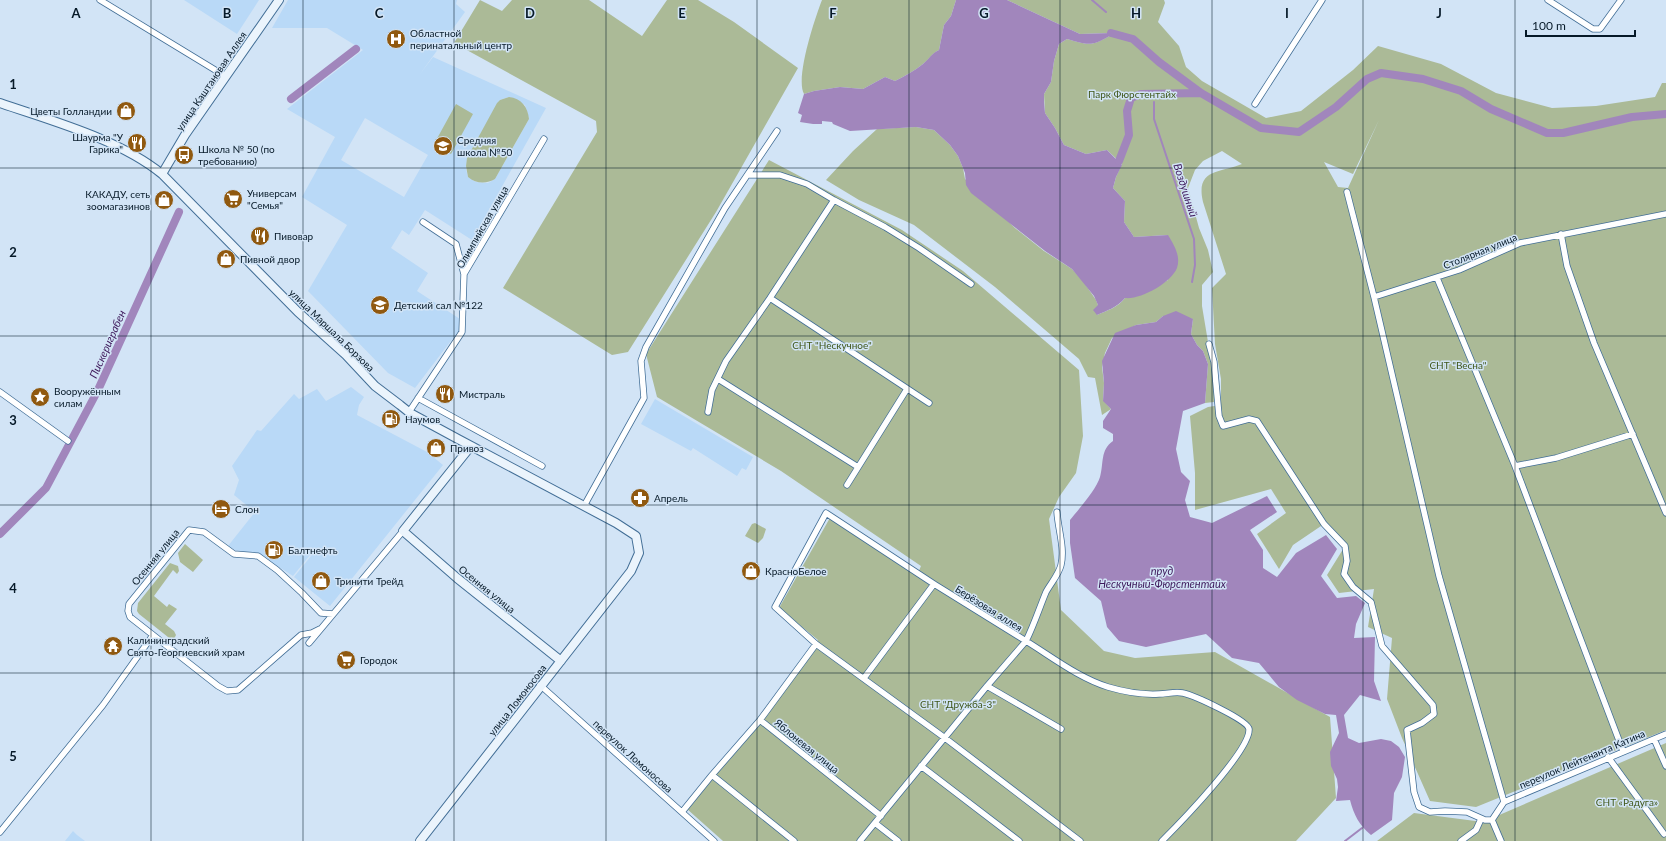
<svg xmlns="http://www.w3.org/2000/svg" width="1666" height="841" font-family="Lato,sans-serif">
<rect width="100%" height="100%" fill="#d2e4f6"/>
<!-- built -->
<path fill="#b9d9f7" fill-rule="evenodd" d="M184,0H259L237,34Z
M288,0H457L456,4L465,12L420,74L433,57L546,108L472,240L425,210L409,235L402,230L391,248L428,273L417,291L460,319V329L415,388L388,373L308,291L347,225L302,197L335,137L287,109L363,50L327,28H272ZM509,97L525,105L529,119L495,179L488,183L476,182L468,177L466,169L467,158L500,100ZM365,118L428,155L404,197L341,160Z
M351,387L364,397L359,405L357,415L427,452L443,465L330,606L294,577L311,556L310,555L293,576L260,555L235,550L228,546L255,512L234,495L239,480L232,466L257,430L261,431L294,394L299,399L317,389L326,401Z
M655,399L753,457L746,470L742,468L737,476L693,448L691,451L641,424Z
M73,831L77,835L85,841H65Z"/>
<!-- green -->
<path fill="#abba97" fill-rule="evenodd" d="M480,0L502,11L512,0H589L642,36L667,0H698L734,22L798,68L716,212L628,352L612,355L503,288L597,132L596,121L454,43Z
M822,0H956L951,16L944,25L939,50C932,53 929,60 923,64C914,71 905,76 895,81L885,77L863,89L840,87L814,91L804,94C795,78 815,18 822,0Z
M1007,0H1164L1165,3L1158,22L1179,46L1186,67L1202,81L1266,118L1301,111L1353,70L1378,46L1441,64L1496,93L1552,108L1596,106L1655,97L1662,83H1666V730L1476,807L1430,801L1402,738L1387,699L1392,638L1368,627L1374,589L1339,593L1327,575L1345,546L1324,524L1293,545L1279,569L1257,534L1286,513L1271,489L1195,510V473L1190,416L1208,407L1221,405V379L1215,344L1212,288L1226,274L1203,202C1195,168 1221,173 1242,164L1222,151L1203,161L1195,170L1188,188L1199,228L1208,250L1213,272L1202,285V306L1214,378V402L1205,403L1208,364L1203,351L1197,345L1191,334L1193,319L1163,316L1156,322L1136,325L1112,338L1105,353L1102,367L1104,383L1103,400L1111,409L1102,415L1095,378L1088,377L1079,359L995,287L914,225L859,200L826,180L853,151L877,129L916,127L934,130L950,145L958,156L963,168L965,179L1015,228L1044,251L1072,269L1083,281L1096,300L1098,305L1097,315C1108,310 1117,308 1125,298L1140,295L1168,280V235L1134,237L1124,222L1125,201L1113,188L1116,177L1122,164L1107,150L1086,154L1064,145L1055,128L1045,113L1044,94L1051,82L1054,61L1059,44L1067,39C1089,45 1091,47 1111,35V33L1080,34ZM1379,120L1348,188L1338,187L1324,162L1353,174Z
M509,97C521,98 528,107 529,119L495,179C487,184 476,184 468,177L466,166L467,158L497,103L500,100Z
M456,104L473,114L451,154L434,144Z
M769,160L902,230L963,271L1079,370L1083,436L1076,473L1059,497L1049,519L1061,610L1104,651L1135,658L1215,652L1330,717L1336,798L1296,841H723L687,809L818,640L779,608L831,516L918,573L921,566L781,471L657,397L646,354Z
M755,523L766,529L763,538L758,543L745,536L752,524Z
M185,544L203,560L193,572L180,562L178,553Z
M170,563L178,566L179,571L177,574L173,570L154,596L167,607L169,604L177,609L165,624L174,631L176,635L173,641L139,614L137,611L138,603Z
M1666,743V841H1377L1414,813L1483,822Z"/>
<!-- water -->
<path fill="#a186bc" d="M956,0H1007L1080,34L1111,33V35C1092,47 1088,45 1067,39L1059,44L1054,61L1051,82L1044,94V102L1045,113L1055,128L1064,145L1086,154L1107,150L1122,165L1116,177L1113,188L1125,201L1124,222L1134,237L1168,235C1174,245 1181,256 1177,268C1171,283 1140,300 1125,298C1116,308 1108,310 1097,315L1093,310L1098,305L1094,296L1072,269L1045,251L971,193L966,185L965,173L958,156L950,145L934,130L916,127L850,131L833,124L832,122L822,121V124H813L800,122L802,115L798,113L804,94L814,91L840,87L863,89L885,77L895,81C905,76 914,71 923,64C929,59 932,53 939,50L944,25L951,16Z
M1176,311L1193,319L1191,334L1197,345L1203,351L1208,364L1205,403L1183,411L1176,449L1181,472L1190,481L1185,500L1190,517L1212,523L1267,496L1277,512L1250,530L1263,550V568L1277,577L1296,553L1326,535L1337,549L1321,576L1337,598L1356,596L1365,603L1356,624L1354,638L1375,637L1374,681L1381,701L1360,695L1344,715L1348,738L1359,743L1381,739L1391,741L1399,747L1405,757L1402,777L1394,793L1392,820L1371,835C1359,825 1354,815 1350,800L1336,801L1338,787L1337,779L1331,766L1330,752L1339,733L1336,715L1325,714L1297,700L1279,687L1259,663L1232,658L1206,634L1146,647L1119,641L1107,627L1101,601L1075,578L1070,543V520C1078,510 1096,490 1100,477C1104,463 1100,450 1113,441V434L1103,428V421L1111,409L1103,401L1104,383L1102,361L1115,333L1136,325L1156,322L1163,316Z"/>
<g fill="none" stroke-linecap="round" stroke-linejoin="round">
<!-- stream -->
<path stroke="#a186bc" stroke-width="2" d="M1092,0L1106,12
M1154,102V119L1194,239L1195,265L1192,282
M1345,841L1362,828"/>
<!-- canal -->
<path stroke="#a186bc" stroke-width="8" d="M1111,33L1133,39L1159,62L1201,93L1261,128L1299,132L1336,107L1367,79L1381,73L1423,79L1461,91L1491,109L1547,133H1563L1632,117L1666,114
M291,99L356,49
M1119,161L1129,135L1127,111L1131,98L1141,94L1201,93
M0,534L46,488L98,390L179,212"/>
<!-- street casing -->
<g stroke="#426e96" stroke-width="7">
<path id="street" d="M100,0L225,76
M1548,0L1593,29H1600L1621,0
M1255,104L1322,0
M748,175H780L807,184L834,200
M423,222L456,244L464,274
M1561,234L1567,266L1594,343L1666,513
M1437,278L1515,466L1623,751
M1374,297L1459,270L1520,243L1666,214
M770,298L929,403
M1209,344L1214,362L1219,416L1223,426L1249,419L1257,421L1324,524L1345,546L1347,561L1344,574L1353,587L1371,602L1382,646L1433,705L1434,714L1422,723L1407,730L1414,792L1419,807L1430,812L1445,811L1467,812L1485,820H1492L1504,802L1439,576L1374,297L1347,192
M718,379L858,467
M0,392L68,441
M418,398L542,466
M409,412L462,332L464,274L544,139
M708,412L712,390L726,361L770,298L834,200L885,227L919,248L971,284
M1515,466L1556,458L1633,434
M847,485L907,389
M584,506L644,398L641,361L646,347L725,208L777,131
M1057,512C1058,529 1065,548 1061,565C1059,574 1051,583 1046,592C1039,609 1034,625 1026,641C1052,657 1079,678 1108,687C1125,692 1141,695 1159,694C1167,694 1175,691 1183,693C1193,695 1248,720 1249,729C1251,750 1179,824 1162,841
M320,629L312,633L301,635L238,690L227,691L218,686L130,617L128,611L129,604L189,530L204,532L234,554L258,556L277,570L302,593L321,613L333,614
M309,643L403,531
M816,644L775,607L826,513L934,584L1026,641L987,686L860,841
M864,678L934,584
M540,685L714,841
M987,686L1061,729
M760,720L816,644L945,738L1080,841
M1654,739L1666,766
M1608,757L1664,834
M921,766L1019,841
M712,775L794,841
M1504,802L1666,734
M682,812L712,775L760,720L881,816
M1492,820L1501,841
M875,823L898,841
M0,832L103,705L153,635
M1461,841L1476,830L1481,819"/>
</g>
<!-- secondary casing -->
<g stroke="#426e96" stroke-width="10">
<path id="secondary" d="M0,103C52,121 119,139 162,174L298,312L346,355L375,386L400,405L410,413L458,439L616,523L636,536L639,553L631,571L420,841
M162,174L185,135L279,0
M471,446L403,531L457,578L561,661"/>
</g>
<!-- street -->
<use href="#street" stroke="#fff" stroke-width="5.5"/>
<!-- secondary -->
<use href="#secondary" stroke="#ebf4fc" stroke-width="8"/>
</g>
<!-- grid -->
<path fill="none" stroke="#061928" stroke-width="1" stroke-opacity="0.55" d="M151,0V841M303,0V841M454,0V841M606,0V841M757,0V841M909,0V841M1060,0V841M1212,0V841M1363,0V841M1515,0V841M0,168H1666M0,336H1666M0,505H1666M0,673H1666"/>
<!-- icons -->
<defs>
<g id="hospital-disc" transform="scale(1)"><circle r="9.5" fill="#905910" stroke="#d2e4f6"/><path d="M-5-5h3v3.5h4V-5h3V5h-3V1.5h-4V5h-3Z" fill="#fff"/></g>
<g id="shop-disc" transform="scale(1)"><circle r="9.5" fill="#905910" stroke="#d2e4f6"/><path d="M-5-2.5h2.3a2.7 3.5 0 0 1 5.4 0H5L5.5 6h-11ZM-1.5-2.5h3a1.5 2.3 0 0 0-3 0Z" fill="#fff"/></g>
<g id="restaurant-disc" transform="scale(1)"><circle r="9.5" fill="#905910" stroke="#d2e4f6"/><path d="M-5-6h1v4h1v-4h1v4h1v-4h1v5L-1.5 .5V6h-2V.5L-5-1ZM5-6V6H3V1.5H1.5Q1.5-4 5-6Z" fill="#fff"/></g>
<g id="school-disc" transform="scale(1)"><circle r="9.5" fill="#905910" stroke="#d2e4f6"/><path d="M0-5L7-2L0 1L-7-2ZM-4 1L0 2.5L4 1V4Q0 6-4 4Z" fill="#fff"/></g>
<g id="bus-disc" transform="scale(1)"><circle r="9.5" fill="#905910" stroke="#d2e4f6"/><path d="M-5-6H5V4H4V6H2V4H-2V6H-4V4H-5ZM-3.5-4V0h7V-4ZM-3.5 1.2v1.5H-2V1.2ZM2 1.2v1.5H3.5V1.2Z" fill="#fff"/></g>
<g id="supermarket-disc" transform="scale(1)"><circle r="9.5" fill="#905910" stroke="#d2e4f6"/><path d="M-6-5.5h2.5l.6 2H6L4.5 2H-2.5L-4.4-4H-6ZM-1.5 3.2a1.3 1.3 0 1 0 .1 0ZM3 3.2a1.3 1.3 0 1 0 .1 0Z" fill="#fff"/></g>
<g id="sight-disc" transform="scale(1)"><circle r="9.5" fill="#905910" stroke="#d2e4f6"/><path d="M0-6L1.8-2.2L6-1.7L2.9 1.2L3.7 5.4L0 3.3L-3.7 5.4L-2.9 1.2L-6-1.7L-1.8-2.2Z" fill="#fff"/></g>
<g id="fuel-disc" transform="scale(1)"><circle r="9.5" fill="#905910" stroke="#d2e4f6"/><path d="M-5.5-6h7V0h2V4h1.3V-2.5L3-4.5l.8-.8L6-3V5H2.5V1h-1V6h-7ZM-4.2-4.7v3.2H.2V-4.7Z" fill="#fff"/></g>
<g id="pharmacy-disc" transform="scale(1)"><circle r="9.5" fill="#905910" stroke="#d2e4f6"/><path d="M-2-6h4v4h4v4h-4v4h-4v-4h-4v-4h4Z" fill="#fff"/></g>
<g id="hotel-disc" transform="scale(1)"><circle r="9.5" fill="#905910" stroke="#d2e4f6"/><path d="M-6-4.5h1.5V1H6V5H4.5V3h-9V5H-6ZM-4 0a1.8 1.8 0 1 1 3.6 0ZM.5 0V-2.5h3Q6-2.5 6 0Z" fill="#fff"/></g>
<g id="temple-disc" transform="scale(1)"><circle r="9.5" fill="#905910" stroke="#d2e4f6"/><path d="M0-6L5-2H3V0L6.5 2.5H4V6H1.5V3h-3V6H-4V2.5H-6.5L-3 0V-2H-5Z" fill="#fff"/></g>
</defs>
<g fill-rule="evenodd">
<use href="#hospital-disc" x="396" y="39"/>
<use href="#shop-disc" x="126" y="111"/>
<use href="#restaurant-disc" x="137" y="143"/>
<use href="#school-disc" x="443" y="146"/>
<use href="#bus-disc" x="184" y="155"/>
<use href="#supermarket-disc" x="233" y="199"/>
<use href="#shop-disc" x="164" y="200"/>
<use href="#restaurant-disc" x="260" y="236"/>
<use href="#shop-disc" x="226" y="259"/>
<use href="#school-disc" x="380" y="305"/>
<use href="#restaurant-disc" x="445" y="394"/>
<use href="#sight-disc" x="40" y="397"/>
<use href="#fuel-disc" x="391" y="419"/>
<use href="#shop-disc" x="436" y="448"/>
<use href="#pharmacy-disc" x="640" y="498"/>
<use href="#hotel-disc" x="221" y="509"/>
<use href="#fuel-disc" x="274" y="550"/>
<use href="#shop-disc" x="751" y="571"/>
<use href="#shop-disc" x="321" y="581"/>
<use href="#temple-disc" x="113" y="646"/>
<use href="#supermarket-disc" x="346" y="660"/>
</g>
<g text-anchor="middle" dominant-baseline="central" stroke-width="3" stroke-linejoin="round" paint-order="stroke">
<!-- poi labels -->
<g font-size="10" fill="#061928" stroke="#d2e4f6" text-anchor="start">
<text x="410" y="33">Областной<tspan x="410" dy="12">перинатальный центр</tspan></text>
<text x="112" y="111" text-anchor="end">Цветы Голландии</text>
<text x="123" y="137" text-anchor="end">Шаурма "У<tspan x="123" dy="12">Гарика"</tspan></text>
<text x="457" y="140">Средняя<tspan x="457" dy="12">школа №50</tspan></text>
<text x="198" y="149">Школа № 50 (по<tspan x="198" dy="12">требованию)</tspan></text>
<text x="247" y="193">Универсам<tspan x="247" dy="12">"Семья"</tspan></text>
<text x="150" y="194" text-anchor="end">КАКАДУ, сеть<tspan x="150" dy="12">зоомагазинов</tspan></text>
<text x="274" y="236">Пивовар</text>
<text x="240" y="259">Пивной двор</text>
<text x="394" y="305">Детский сал №122</text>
<text x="54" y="391">Вооружённым<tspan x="54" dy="12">силам</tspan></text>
<text x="459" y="394">Мистраль</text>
<text x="405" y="419">Наумов</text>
<text x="450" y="448">Привоз</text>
<text x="654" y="498">Апрель</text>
<text x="235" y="509">Слон</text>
<text x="288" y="550">Балтнефть</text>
<text x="765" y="571">КрасноБелое</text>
<text x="335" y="581">Тринити Трейд</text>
<text x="127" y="640">Калининградский<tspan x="127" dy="12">Свято-Георгиевский храм</tspan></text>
<text x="360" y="660">Городок</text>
</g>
<!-- street labels -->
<g font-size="10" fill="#061928" stroke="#d2e4f6">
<text transform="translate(211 81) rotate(-56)">улица Каштановая Аллея</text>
<text transform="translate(482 227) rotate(-60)">Олимпийская улица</text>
<text transform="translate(1480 251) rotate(-22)">Столярная улица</text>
<text transform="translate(332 330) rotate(44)">улица Маршала Борзова</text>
<text transform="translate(155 557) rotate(-51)">Осенняя улица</text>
<text transform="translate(487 589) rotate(39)">Осенняя улица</text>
<text transform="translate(989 608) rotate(32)">Берёзовая аллея</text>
<text transform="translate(517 700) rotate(-52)">улица Ломоносова</text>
<text transform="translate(807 746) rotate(39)">Яблоневая улица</text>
<text transform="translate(633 756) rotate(42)">переулок Ломоносова</text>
<text transform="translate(1582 759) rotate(-23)">переулок Лейтенанта Катина</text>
</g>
<!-- park labels -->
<g font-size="10" fill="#3f5618" stroke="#d2e4f6">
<text x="1132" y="94">Парк Фюрстентайх</text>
<text x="832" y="345">СНТ "Нескучное"</text>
<text x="1458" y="365">СНТ "Весна"</text>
<text x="958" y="704">СНТ "Дружба-3"</text>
<text x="1627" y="802">СНТ «Радуга»</text>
</g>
<!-- water labels -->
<g font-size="11" font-style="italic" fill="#3e195b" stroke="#d2e4f6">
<text transform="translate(1186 190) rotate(72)">Воздушный</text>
<text transform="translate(107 344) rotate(-66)">Пискериграбен</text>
<text x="1162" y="570">пруд<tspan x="1162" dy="13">Нескучный-Фюрстентайх</tspan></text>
</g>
</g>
<g font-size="13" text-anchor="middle" font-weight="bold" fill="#061928" stroke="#d2e4f6" stroke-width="3" stroke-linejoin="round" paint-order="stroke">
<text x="76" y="18">A</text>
<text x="227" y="18">B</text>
<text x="379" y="18">C</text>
<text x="530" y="18">D</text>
<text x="682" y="18">E</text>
<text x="833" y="18">F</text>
<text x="984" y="18">G</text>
<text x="1136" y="18">H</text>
<text x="1287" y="18">I</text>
<text x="1439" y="18">J</text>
<text x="13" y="89">1</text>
<text x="13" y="257">2</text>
<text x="13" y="425">3</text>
<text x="13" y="593">4</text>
<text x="13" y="761">5</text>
</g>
<!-- scale -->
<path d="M1526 30v6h109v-6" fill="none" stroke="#061928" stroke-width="2"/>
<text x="1532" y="30" font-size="12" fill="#061928" stroke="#d2e4f6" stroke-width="3" paint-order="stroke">100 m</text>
</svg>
